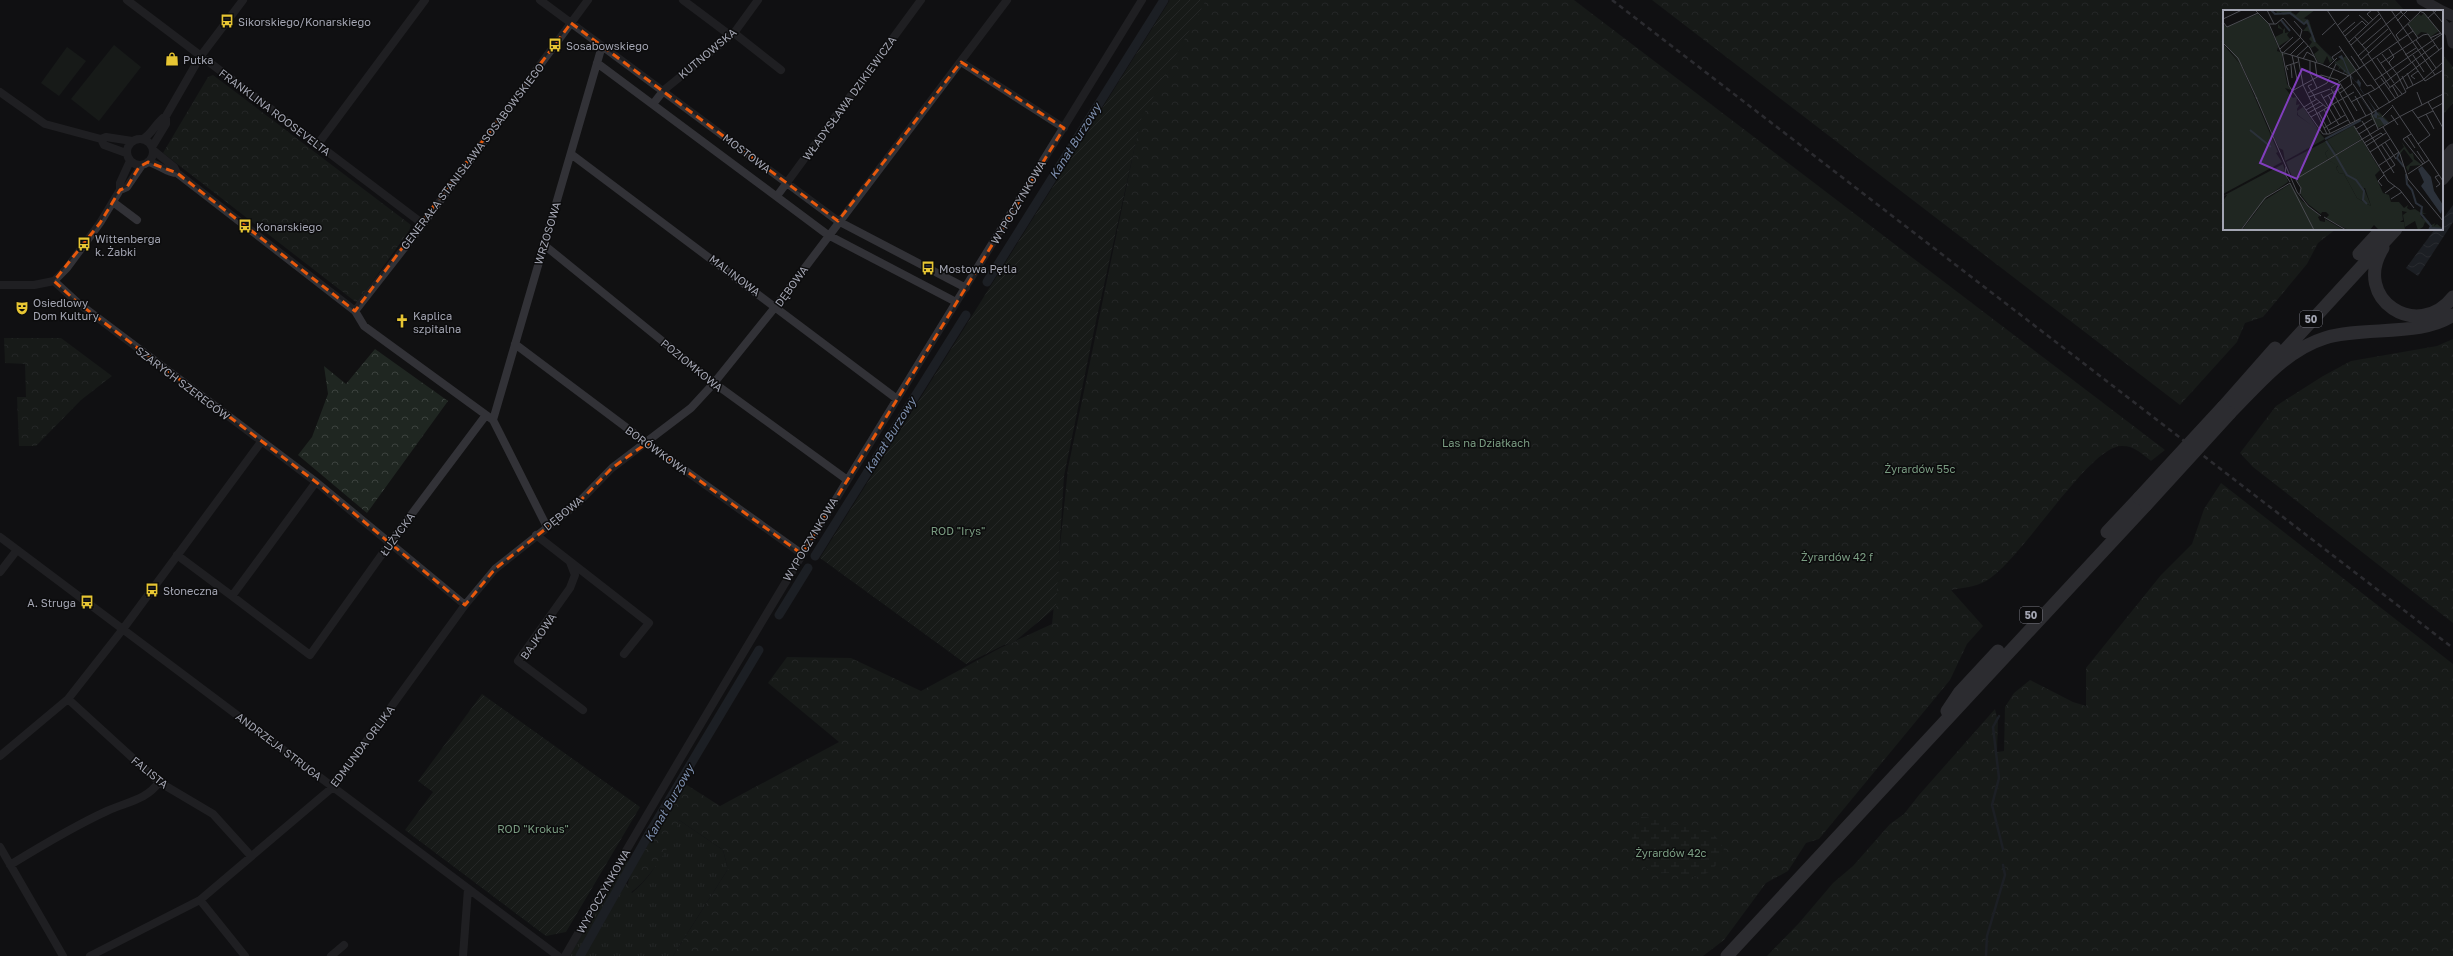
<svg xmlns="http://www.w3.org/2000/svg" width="2453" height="956" font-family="'Golos Text',sans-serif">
<defs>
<pattern id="grass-tufts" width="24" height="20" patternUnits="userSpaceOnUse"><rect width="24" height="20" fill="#1f2621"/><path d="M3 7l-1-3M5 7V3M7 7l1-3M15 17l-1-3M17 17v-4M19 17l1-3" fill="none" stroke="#3c423f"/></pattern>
<pattern id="forest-crowns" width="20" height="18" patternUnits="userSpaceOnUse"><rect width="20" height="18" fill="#1f2621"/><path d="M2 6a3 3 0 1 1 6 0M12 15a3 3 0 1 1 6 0" fill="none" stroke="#3c423f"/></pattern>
<pattern id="wetland-marsh" width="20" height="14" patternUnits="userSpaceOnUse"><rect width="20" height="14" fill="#1f2621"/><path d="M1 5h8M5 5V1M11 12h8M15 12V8" fill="none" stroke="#3c423f"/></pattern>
<pattern id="garden-furrows" width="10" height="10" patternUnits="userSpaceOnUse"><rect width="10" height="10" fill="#1f2621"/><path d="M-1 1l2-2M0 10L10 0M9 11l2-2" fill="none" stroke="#3c423f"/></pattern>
<pattern id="water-waves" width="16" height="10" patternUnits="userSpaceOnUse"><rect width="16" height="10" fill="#2b313a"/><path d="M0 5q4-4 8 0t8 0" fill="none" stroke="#474c54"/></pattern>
</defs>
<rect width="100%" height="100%" fill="#111112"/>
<!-- grass -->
<path fill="url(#grass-tufts)" d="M679,820L723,850L728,869L673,956H569L627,858L633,870L626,883L632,893C655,874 667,846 679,820Z"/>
<!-- forest -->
<path fill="url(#forest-crowns)" d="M1205,0H1574L2165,450L2151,461C2142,454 2135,446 2122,446C2089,445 2022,560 1986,581C1975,587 1963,588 1951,590L1983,626L1967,644L1950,680L1819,839L1806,843L1788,871L1766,883L1724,940L1703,956H673L728,869L723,850L679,820C674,843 647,884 627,895C626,881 633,871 635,857L676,782L687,785L720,806L839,742L768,683L787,657L851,658L921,691L1000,648L1052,624L1068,468L1141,116Z
M1652,0H2395L2405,11H2224V229H2336L2318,243L2307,264L2263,317L2245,323L2237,342L2180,405Z
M2442,54L2453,67V103L2442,116Z
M213,75L411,225L409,231L357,303L163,153L208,77Z
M4,338H61L112,376L81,400L36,446H19L17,397H26L25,364L5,363Z
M2453,339V623L2253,467L2240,453L2276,406L2323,376L2351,361L2437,346Z
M375,349L448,401L367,513L298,455L312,437L328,394L324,366L346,384Z
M2221,483L2453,664V956H1767L1799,923L1833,883L1853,866L1890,824L1904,814L1919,795L1995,709L1998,722L1997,752L2004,751L2005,707L2014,693L2030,680L2073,702L2086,706V668L2161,575L2192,544L2204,509Z"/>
<!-- wetland -->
<path fill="url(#wetland-marsh)" d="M1641,817C1655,817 1666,823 1680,825C1702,829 1714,827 1724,850C1720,859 1715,870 1705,874C1694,880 1681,876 1669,873C1664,873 1656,874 1651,871C1629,858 1626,837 1641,817Z"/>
<!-- garden -->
<path fill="url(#garden-furrows)" d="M1170,0H1206L1141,119L1096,321L1064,476L1056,607L1013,643L1004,645L966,664L820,558Z
M482,694L640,807L566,932L546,936L405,830L433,792L418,781Z"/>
<!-- pitch -->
<path fill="#1f2621" d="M114,45L141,67L99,121L71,99Z
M67,47L86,61L59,96L41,83Z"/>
<!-- water -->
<path fill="url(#water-waves)" d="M2453,205V222L2418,276L2406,268L2435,229H2442V220Z"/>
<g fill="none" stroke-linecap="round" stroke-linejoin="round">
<!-- stream -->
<path stroke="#2b313a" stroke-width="2.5" d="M1999,716L1993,727L1999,778L1992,805L2003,849
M1986,956L1987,936L2005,875L2003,865"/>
<!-- canal -->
<path stroke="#2b313a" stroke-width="9" d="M987,282L1164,0
M815,556L966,315
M779,615L808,568
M580,956L650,832L759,650"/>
<!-- street -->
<path stroke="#323237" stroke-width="8" d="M127,0L423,224
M540,0L838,221L966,288
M683,0L731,36
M734,33L781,70
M961,62L1064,128
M597,63L828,235L956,302
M0,92L45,124L101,139L106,137L132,141
M653,104L664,90L734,33L758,0
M127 152a13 13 0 1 1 26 0a13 13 0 1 1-26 0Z
M101,139L104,145L126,153
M143,139C153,133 156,122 166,116
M318,144L425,0
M152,147L166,124V116L200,57L243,0
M153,150L174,167L177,173L355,311L364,326L493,420L547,527
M571,154L897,399
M148,162C159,164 166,173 177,173
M120,190V183L130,161
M777,196L921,0
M113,202L137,220
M543,244L714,383L846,479
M54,281L78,303L316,482L465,605
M0,285H34L54,281L67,268L100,223L120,190L127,187L142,165
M355,311L423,224L588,0
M515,344L647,443L802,554
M493,420L602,46
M536,535L649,623L624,654
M0,537L558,956
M177,555L232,596L316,482
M570,562L575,575L570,588L518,661L583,710
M0,572L17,550
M232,596L310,655L390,543L486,415
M68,699L159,782L213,814L251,856
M0,756L68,699L123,629L261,442
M0,847L63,956
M10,865C41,846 74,826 107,811C126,802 147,800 159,782
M200,900L245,956
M90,956L200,900L333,787L465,605L495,569L577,504L612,468L691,408L714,383L776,306L1007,0
M331,956L344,945
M463,956L468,889
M565,956C751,633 947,317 1142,0"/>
<!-- secondary -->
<path stroke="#404047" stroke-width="11" d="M2422,0L2442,11
M2442,11L2453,16
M2442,23L2451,33
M2453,27L2451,33L2453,43"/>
<!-- primary -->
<path stroke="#4e4e55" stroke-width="13" d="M2442,163L2453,150
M2442,179L2453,166
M2383,248C2351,299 2418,342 2453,297
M2359,254L2382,229
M2273,363L2396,229
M2223,407L2275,348
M2230,413C2258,385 2286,350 2325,338C2362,326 2423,337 2453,315
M2107,532L2139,498
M1947,711L1959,693L1998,651
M1727,956L2146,505"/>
<!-- rail -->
<path stroke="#4d4d54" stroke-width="2.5" stroke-dasharray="5 4" stroke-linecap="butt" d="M1612,0L2453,648"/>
<!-- primary-bridge -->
<path stroke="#4e4e55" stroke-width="13" d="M2139,498L2223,407
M2146,505L2230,413"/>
</g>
<!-- marked area -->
<path d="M0 0H2453V956H0ZM571,23L838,221L961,62L1064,128L802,554L647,443L612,468L577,504L495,569L465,605L316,482L78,303L54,281L100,223L120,190L127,187L139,167L148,162L177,173L355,311Z" fill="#111112" fill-opacity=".55" fill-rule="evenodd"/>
<path fill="none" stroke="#e8590c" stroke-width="3" stroke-dasharray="8 5" stroke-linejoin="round" d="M571,23L838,221L961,62L1064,128L802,554L647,443L612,468L577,504L495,569L465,605L316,482L78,303L54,281L100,223L120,190L127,187L139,167L148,162L177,173L355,311Z"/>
<!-- icons -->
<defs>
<g id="bus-bare" transform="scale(1.08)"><path d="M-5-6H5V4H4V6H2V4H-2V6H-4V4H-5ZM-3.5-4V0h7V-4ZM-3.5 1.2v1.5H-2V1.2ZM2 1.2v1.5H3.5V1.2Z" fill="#e7c633" stroke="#0c0c0d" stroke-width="2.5" paint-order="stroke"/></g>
<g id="shop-bare" transform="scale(1.08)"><path d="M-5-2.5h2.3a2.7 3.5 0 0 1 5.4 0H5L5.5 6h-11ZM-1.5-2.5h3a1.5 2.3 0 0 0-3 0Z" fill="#e7c633" stroke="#0c0c0d" stroke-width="2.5" paint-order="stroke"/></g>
<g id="theatre-bare" transform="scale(1.08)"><path d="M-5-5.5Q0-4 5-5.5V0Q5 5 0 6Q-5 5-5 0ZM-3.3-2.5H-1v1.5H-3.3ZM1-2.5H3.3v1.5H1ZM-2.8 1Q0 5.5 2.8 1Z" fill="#e7c633" stroke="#0c0c0d" stroke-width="2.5" paint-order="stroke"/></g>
<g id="church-bare" transform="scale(1.08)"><path d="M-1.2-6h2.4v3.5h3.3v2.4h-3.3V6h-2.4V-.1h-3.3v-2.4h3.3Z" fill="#e7c633" stroke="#0c0c0d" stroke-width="2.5" paint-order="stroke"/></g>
</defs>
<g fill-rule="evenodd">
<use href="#bus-bare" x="227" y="21"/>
<use href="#bus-bare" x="555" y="45"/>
<use href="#shop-bare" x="172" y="59"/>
<use href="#bus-bare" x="245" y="226"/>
<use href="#bus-bare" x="84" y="244"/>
<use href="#bus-bare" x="928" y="268"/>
<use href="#theatre-bare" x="22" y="308"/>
<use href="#church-bare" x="402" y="321"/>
<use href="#bus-bare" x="152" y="590"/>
<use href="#bus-bare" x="87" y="602"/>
</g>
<g text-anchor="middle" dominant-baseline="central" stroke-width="3" stroke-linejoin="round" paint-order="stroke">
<!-- shield labels -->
<g fill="#0c0c0d" stroke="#767780" stroke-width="1">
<rect x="2300" y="311" width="22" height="16" rx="3"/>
<rect x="2020" y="607" width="22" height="16" rx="3"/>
</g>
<g font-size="10" font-weight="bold" fill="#a3a5b2">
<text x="2311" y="319">50</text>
<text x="2031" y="615">50</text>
</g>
<!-- poi labels -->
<g font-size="11" fill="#a3a5b2" stroke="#0c0c0d" text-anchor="start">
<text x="238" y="21">Sikorskiego/Konarskiego</text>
<text x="566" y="45">Sosabowskiego</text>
<text x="183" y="59">Putka</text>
<text x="256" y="226">Konarskiego</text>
<text x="95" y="238">Wittenberga<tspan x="95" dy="13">k. Żabki</tspan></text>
<text x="939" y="268">Mostowa Pętla</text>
<text x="33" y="302">Osiedlowy<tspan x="33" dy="13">Dom Kultury</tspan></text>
<text x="413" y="315">Kaplica<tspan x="413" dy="13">szpitalna</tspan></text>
<text x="163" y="590">Słoneczna</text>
<text x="76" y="602" text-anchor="end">A. Struga</text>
</g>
<!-- street labels -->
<g font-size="11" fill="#a3a5b2" stroke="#0c0c0d">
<text transform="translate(707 53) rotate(-40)">KUTNOWSKA</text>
<text transform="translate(849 98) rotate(-54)">WŁADYSŁAWA DZIKIEWICZA</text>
<text transform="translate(275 112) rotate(37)">FRANKLINA ROOSEVELTA</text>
<text transform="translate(747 153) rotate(37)">MOSTOWA</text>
<text transform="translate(472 156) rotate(-53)">GENERAŁA STANISŁAWA SOSABOWSKIEGO</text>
<text transform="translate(1018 202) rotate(-59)">WYPOCZYNKOWA</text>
<text transform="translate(547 233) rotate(-73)">WRZOSOWA</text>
<text transform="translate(735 275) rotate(37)">MALINOWA</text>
<text transform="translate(791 286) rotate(-54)">DĘBOWA</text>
<text transform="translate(692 365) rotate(39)">POZIOMKOWA</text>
<text transform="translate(183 383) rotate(37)">SZARYCH SZEREGÓW</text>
<text transform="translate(657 450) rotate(36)">BORÓWKOWA</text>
<text transform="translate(563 513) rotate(-39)">DĘBOWA</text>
<text transform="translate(397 534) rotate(-54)">ŁUŻYCKA</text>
<text transform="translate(810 539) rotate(-59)">WYPOCZYNKOWA</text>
<text transform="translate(538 636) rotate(-55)">BAJKOWA</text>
<text transform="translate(279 746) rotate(37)">ANDRZEJA STRUGA</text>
<text transform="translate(362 746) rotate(-53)">EDMUNDA ORLIKA</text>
<text transform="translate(150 772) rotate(39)">FALISTA</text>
<text transform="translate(603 891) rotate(-60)">WYPOCZYNKOWA</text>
</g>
<!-- park labels -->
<g font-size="11" fill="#7a9c82" stroke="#0c0c0d">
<text x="1486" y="442">Las na Działkach</text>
<text x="1920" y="468">Żyrardów 55c</text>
<text x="958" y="530">ROD "Irys"</text>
<text x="1837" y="556">Żyrardów 42 f</text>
<text x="533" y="828">ROD "Krokus"</text>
<text x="1671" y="852">Żyrardów 42c</text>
</g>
<!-- water labels -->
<g font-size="12" font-style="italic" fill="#7b8dac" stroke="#0c0c0d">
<text transform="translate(1075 141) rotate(-58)">Kanał Burzowy</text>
<text transform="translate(890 435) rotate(-58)">Kanał Burzowy</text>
<text transform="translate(669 803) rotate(-60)">Kanał Burzowy</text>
</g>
</g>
<!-- overview -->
<g transform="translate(2223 10)">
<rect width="220" height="220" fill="#111112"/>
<path d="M50,0H70L68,2L73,5L78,0H92L77,11L67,4L60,5L58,2L53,4L54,2ZM178,131L187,144L190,143L191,149L199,155L187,156L185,162L183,157L190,151L181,139L177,144L176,142L181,137Z" fill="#1f2621"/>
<path d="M35,4L45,13L55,37L54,41L63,44L59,46L64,74L68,80L62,78L70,88L73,87L71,84L74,88L73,95L77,94L74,99V105L92,117L102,129L62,151L60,140L56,138L20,57L0,32V14L4,17ZM80,8L86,10L92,31L110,50L107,53L104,46L100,54L95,52L91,44L96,40L92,36L88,38L86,36L89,32L86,29L89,25L85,21H80L85,15L77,11ZM55,14L60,20L62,18V23L66,22L64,25L67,29L56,36L52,27L60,23V20L55,18ZM0,34L18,55L55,142L53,143L59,152L0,184ZM123,46L133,61L125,65L117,58L115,61L116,57L111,53ZM156,102L166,112L155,118L147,106ZM131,115L138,129L114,144L104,130ZM139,130L157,160L152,165L160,183L166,185L168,192H176L181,198L185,195L184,198L187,200L192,199L198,203L197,199L200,202L201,200L200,203L204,204H197L199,208L206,211L207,216L212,213L211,216L214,214L219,218L206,220L207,216L202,212L200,217L195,220L192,211L182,217L180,205L184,202L179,201L180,210L177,212H181L182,220H156L151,215L147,220H125L103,208L106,205L103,202H99L98,204L85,194L78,185V177L74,171L76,167L70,169L63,152L103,131L112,145L105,140L102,143L105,149L79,166L105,150L115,155L113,158L116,163L121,164L134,188L148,196L142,178H139L140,182L131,176L112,146ZM60,154L65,172L45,186L17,220H2L0,217V191L4,185L0,186ZM67,174L78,190L97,206L95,207L97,211L102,212V209L121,220H19L42,190Z" fill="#1f2621"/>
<path d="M104,130L114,144L105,149L102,143L106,139L102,132ZM115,144L124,160L138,171L148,196L134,188L121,164L116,163L113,158L115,156L105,150Z" fill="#1f2621"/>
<path d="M201,3L216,21L207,27L204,23L198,22L194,26L185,14L196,4L198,6Z" fill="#1f2621"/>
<path d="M80,97L97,122L75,105L74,101Z" fill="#1f2621"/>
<path d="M91,31L125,63L120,50L115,47L119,45L126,62L131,70L134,72L135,69L138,73L137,79L157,106L154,105V108L159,107L166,113L161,115L157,109L152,108L135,84L124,74L120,65L121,60ZM122,61L134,73L152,101L151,105L135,84L124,74L120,65ZM199,156L208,167L211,181L220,195L218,204L198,176L201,172L195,159Z" fill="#2b313a" fill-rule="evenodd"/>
<path fill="none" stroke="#2b313a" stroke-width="2" d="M48,0L52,4L67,3L81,14L84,11L92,32M58,10L67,21M27,120L48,137M102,129L138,110M103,131L112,145M176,143L174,148L181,157M113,146L124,165L133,170L141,181L140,190L144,194M183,164L184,174L189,180L193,193L199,197L198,204L208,216L207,218L220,219"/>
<path fill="none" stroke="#4b4c52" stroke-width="1" d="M32,0L46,14H53L60,8L87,38L94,52M44,0L51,14M104,0L167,93M149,0L144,4L150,10M154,0L188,52M168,0L212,65M176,0L187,11M194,0L201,3L220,26M209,0L220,13M136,5L146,14M205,8L214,0M0,9L19,0M71,11L79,20L77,27M174,11L185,0M0,12L4,17L35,3M46,14L58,42L98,54L126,66M185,14L195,28M114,16L126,5M119,23L132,12M99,25L112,13M200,25L205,24L216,40M122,26L139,11L144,16M132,27L146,43M207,28L218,23M193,30L213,58M177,31L173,25L197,2M126,32L156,4M0,33L15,48L34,89M128,35L158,8M139,35L180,0M116,36L144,76L148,75L152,80M57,39L70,27M166,39L171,47L166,52L167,55M59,42L66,76L100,124H106L147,104L183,82L174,64L159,44M61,42L78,27M145,44L167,77M67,45L81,31M69,45L74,69M182,45L193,38M190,45L201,62M128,46L137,59M135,46L165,19M73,47L85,36M75,47L80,75L104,124M154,48L171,73M80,49L84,42L92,47M111,50L109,47L119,40M138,50L168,23M87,51V63L94,78M92,52L94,67M189,52L202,71L220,60M158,53L200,25M68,55L69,68M105,57L114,48M65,60L63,56L75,52M184,63L190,75M179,66L185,78M158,68L172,88M192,69L188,66L195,61M152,70L219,24M104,73L113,54M89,74L85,76L92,87M130,74L149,102M171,74L179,84M169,75L175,86M108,78L190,21M108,79L127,113M165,79L220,37M183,79L200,70L220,52M115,80L132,111M69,81L98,65L115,70L134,101M194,82L199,95M85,83L104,73M117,83L129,74L127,65M145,83L156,99M98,84L116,115M105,85L118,108M132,86L143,106M33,87L74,182L85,196L98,206M86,87L107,79M91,87L104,98M100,88L120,77M128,92L153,79L212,35M205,92L220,118M169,95L220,171M81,97L94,89M101,99L108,114M209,99L220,93M83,100L97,92M189,100L207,125L195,134M85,103L100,95M96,103L107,123M148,103L155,119M203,104L211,119M168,105L175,115M88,107L131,82M159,107L169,97M195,108L210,101M139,111L171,163M131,116L165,171L177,180L191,198M160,117L177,144L185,169L220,211M101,118L122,105M133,119L149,109M106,120L125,110M136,124L152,114M188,124L180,129L200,154M184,126L192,138M162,132L173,149M141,133L158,123L160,125M158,134L172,155M143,136L163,123M194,141L202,153M147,142L167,129M155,156L176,142M63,157L62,164L67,172M160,163L172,155M185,164L206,150M73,169L176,107L220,84M73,170L78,178L77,184M67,173L91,220M159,176L155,171L161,165M213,177L217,174L212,167L216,165M162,183L172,176M168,189L179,182M101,207L123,220M18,220L42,188L67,173"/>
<path fill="#813ebd" fill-opacity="0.15" stroke="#813ebd" stroke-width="2" d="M79,59L116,75L74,169L37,153Z"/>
<rect width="220" height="220" fill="none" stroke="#a3a5b2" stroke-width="2"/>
</g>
</svg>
